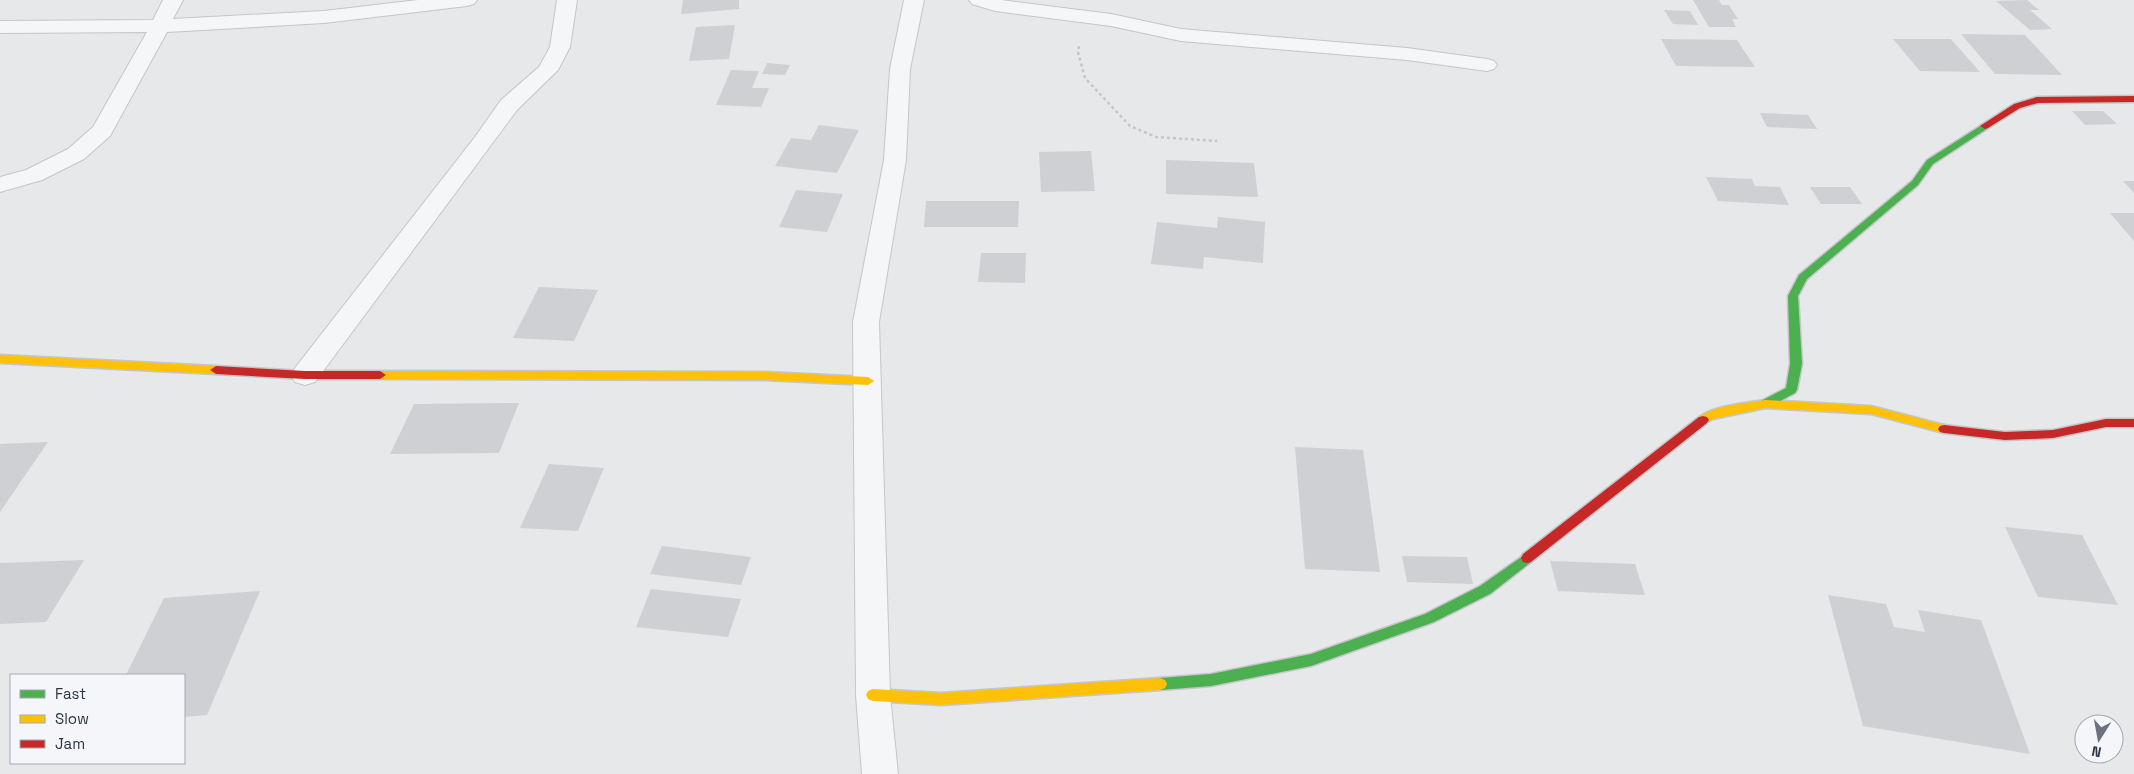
<svg xmlns="http://www.w3.org/2000/svg" width="2134" height="774" font-family="'Space Grotesk',sans-serif">
<rect width="100%" height="100%" fill="#e6e8ea"/>
<!-- building -->
<path fill="#ced0d3" d="M683,0H739V9L681,14Z
M1693,0H1719L1722,5H1729L1738,19H1732L1736,27H1709Z
M2027,0L2039,10H2030L2052,29L2030,30L1996,1Z
M1664,10L1690,11L1698,25L1673,24Z
M735,25L729,59L689,61L696,27Z
M1961,34L2025,35L2062,75L1995,74Z
M1661,39L1737,40L1755,67L1676,66Z
M1893,39H1951L1980,72L1920,71Z
M767,63L790,65L785,75L762,74Z
M731,70L759,71L752,88H769L761,107L716,105Z
M2072,111H2103L2117,124L2085,125Z
M1760,113L1808,115L1817,129L1767,127Z
M819,125L859,130L837,173L775,166L791,138L811,140Z
M1091,151L1095,191L1041,192L1039,152Z
M1166,160L1254,163L1258,197L1166,194Z
M1706,177L1752,179L1755,186L1780,187L1789,205L1718,201Z
M2123,181H2134V193Z
M1810,187H1850L1862,204H1821Z
M796,190L843,194L827,232L779,227Z
M926,201H1019L1018,227H924Z
M2110,213H2134V241Z
M1218,217L1265,222L1263,263L1204,257L1203,269L1151,264L1157,222L1217,228Z
M981,253H1026L1025,283L978,282Z
M539,287L598,290L574,341L513,338Z
M519,403L499,453L390,454L414,404Z
M48,442L0,512V444Z
M1295,447L1363,450L1380,572L1305,569Z
M549,464L604,468L578,531L520,528Z
M2005,527L2082,535L2118,605L2038,597Z
M662,546L751,557L741,585L650,574Z
M1402,556L1467,557L1473,584L1407,582Z
M84,560L46,622L0,624V563Z
M1550,561L1635,564L1645,595L1558,591Z
M651,589L741,599L728,637L636,627Z
M260,591L207,715L184,717V675H126L164,598Z
M1828,595L1886,604L1894,627L1925,632L1918,610L1981,620L2030,754L1863,726Z"/>
<g fill="none" stroke-linecap="round" stroke-linejoin="round">
<!-- street casing -->
<g stroke="#c4c6c8" stroke-width="2">
<path id="street" d="M163,0H183L173,19L324,11L418,0H477L474,4L467,6L324,23L167,32L110,136L84,159L42,180L0,192V177L26,170L68,149L93,127L147,32L0,33V21L153,20Z
M557,0H577L570,47L558,70L517,110L315,382L305,385L295,382L291,375L295,368L475,137L501,100L539,67L550,47Z
M904,0H924L910,69L906,160L879,322L890,695L898,774H862L856,695L853,322L884,160L890,69Z
M969,0H1001L1111,14L1181,29L1407,48L1487,59L1494,61L1497,65L1494,69L1487,71L1407,60L1181,41L1111,26L995,11L972,4Z"/>
</g>
<!-- fast casing -->
<g stroke="#c4c6c8" stroke-width="3">
<path id="fast" d="M1985,123L1990,126L1988,128L1933,164L1918,185L1807,279L1798,296L1802,364L1797,390L1795,393L1769,407H1761L1759,404L1761,401L1786,388L1790,364L1788,296L1799,275L1912,181L1927,160Z
M1527,553L1531,554L1533,558L1531,562L1490,594L1434,622L1311,666L1211,686L1160,690L1155,688L1153,684L1155,680L1160,678L1211,674L1311,654L1425,614L1480,586Z"/>
</g>
<!-- slow casing -->
<g stroke="#c4c6c8" stroke-width="3">
<path id="slow" d="M0,355L216,366L222,370L216,374L0,363Z
M380,371L765,372L868,377L874,381L868,385L765,380L380,379L374,375Z
M1765,400L1871,406L1944,425L1948,426L1950,429L1948,432L1944,433L1871,414L1765,408L1713,419L1703,424L1699,423L1697,420C1706,406 1749,403 1765,400Z
M1160,678L1165,680L1167,684L1165,688L1160,690L941,705L873,701L868,699L866,695L868,691L873,689L941,693Z"/>
</g>
<!-- jam casing -->
<g stroke="#c4c6c8" stroke-width="3">
<path id="jam" d="M2134,96V102L2038,103L2020,108L1988,128L1985,129L1980,126L2014,104L2037,97Z
M216,366L305,371H380L386,375L380,379H305L216,374L210,370Z
M1703,416L1707,417L1709,420L1707,423L1531,562L1527,563L1523,562L1521,558L1523,554L1699,417Z
M2106,419H2134V427H2106L2053,438L2005,440L1944,433L1940,432L1938,429L1940,426L1944,425L2005,432L2053,430Z"/>
</g>
<!-- path -->
<path stroke="#c5c6ca" stroke-width="2.5" stroke-dasharray="3 3" stroke-linecap="butt" d="M1079,46L1078,52L1085,78L1130,126L1156,137L1217,141"/>
<!-- street -->
<use href="#street" fill="#f5f6f7" fill-rule="evenodd"/>
<!-- fast -->
<use href="#fast" fill="#4caf50" fill-rule="evenodd"/>
<!-- slow -->
<use href="#slow" fill="#ffc107" fill-rule="evenodd"/>
<!-- jam -->
<use href="#jam" fill="#c62828" fill-rule="evenodd"/>
</g>
<!-- legend -->
<rect x="10" y="674" width="175" height="90" fill="#f4f6f9" stroke="#a4a8b1"/>
<rect x="20" y="690" width="25" height="8" fill="#4caf50" stroke="#a4a8b1"/>
<text x="55" y="699" font-size="15" fill="#2b3445">Fast</text>
<rect x="20" y="715" width="25" height="8" fill="#ffc107" stroke="#a4a8b1"/>
<text x="55" y="724" font-size="15" fill="#2b3445">Slow</text>
<rect x="20" y="740" width="25" height="8" fill="#c62828" stroke="#a4a8b1"/>
<text x="55" y="749" font-size="15" fill="#2b3445">Jam</text>
<!-- north arrow -->
<g transform="translate(2099 739) rotate(191)"><circle r="24" fill="#f4f6f9" stroke="#a4a8b1"/>
<path d="M0-4L9 19L0 12L-9 19Z" fill="#6c737f"/>
<text y="-8" font-size="14" font-weight="bold" text-anchor="middle" fill="#2b3445">N</text>
</g>
</svg>
